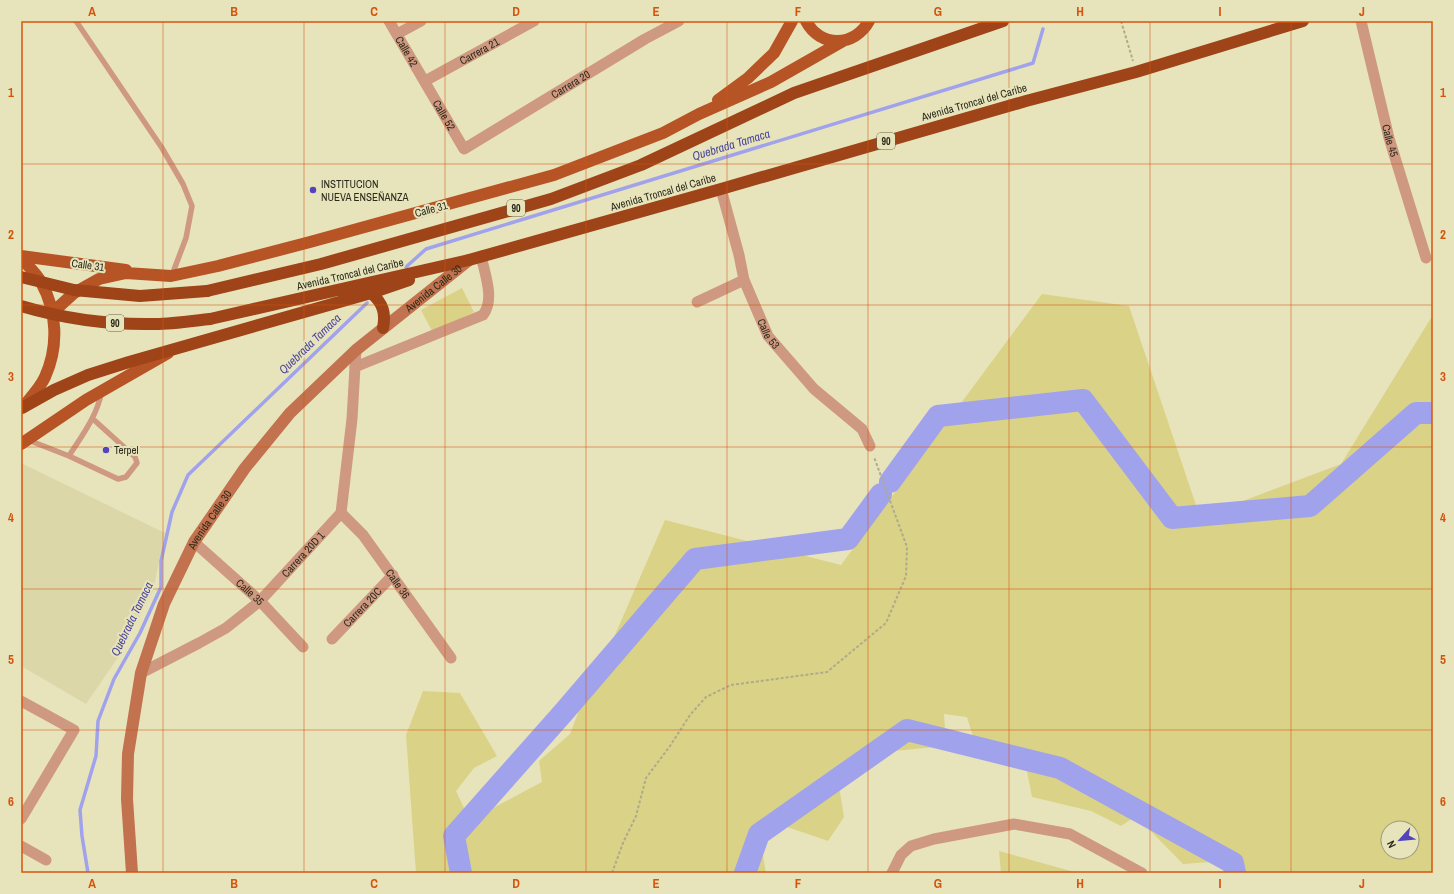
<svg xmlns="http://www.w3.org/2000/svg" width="1454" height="894" font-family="'Archivo Narrow',sans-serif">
<rect width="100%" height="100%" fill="#e7e4bc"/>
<!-- built -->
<path fill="#dcd7a9" d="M21,463L165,533L153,591L121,653L86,704L21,666Z"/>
<!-- green -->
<path fill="#dad286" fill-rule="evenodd" d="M462,288L474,312L433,333L421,310Z
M1042,294L1129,306L1200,517L1341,464L1431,318L1433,319V873H1238V860L1183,864L1136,816L1121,826L1091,811L1032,797L1026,766L980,759L967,717L944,714L946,746L894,751L838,780L844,817L828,841L767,820L760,839L766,873H416L406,735L423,691L460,693L497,756L474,768L456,791L464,808L491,809L542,782L539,761L570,734L582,703L604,676L605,658L665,520L841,565ZM1388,828H1412V852H1388Z
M999,851L1078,873H1001Z"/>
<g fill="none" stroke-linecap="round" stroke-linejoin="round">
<!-- stream -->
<path stroke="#a1a2ec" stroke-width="3.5" d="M406,267L426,249L1033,63L1043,29
M88,873L82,836L80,810L96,756L98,721L114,679L140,633L161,587V561L172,512L188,475L367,303"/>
<!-- river -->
<path stroke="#a1a2ec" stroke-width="22" d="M890,482L938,416L1083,400L1172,518L1310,506L1416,413H1433
M461,873L454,836L563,713L695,559L848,539L881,494
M745,873L759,834L907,730L1060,768L1233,863L1235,873"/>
<!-- path -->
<path stroke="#aeab8b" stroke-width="2" stroke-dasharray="3 2" stroke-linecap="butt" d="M1121,21L1133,61
M612,873L623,843L636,816L646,778L670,746L690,715L706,697L731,685L827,672L886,623L906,576L907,547L874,457"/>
<!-- lane -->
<path stroke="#cf9881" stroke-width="5.5" d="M76,21L162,148L183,184L192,206L186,238L172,275
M28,440L69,456C83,434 96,418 102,391
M69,456L118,479L126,477L137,463L135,457L93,419"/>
<!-- street -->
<g stroke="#cf9881" stroke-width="11">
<path id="s1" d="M389,21L464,149L645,39L679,21"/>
<path id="s2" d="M1361,21L1389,138L1426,258"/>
<path d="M397,34L421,21"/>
<path id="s3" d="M425,81L534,21"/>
<path id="s4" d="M721,189L739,255L744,280L768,336L814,389L862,429L870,446"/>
<path d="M697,302L744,280"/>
<path d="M355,367L483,315C495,300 485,274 481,256"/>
<path id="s5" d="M341,513L363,535L451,658"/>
<path id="s6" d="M194,542L260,601L303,647"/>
<path id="s7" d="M332,639L393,575"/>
<path id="s8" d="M141,673L199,643L226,628L260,601L341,513L352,419L356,350"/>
<path d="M21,701L74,730L21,819"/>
<path d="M21,846L46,860"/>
<path d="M892,873L901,855L911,846L934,839L1014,824L1070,834L1142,873"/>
</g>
<!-- secondary -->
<path stroke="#c2724f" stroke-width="12" id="s9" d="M132,873L127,799L128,754L141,673L164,604L194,542L245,468L290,413L356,350L469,260"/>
<!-- primary -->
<path stroke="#b75425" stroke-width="12" d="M806,21C820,48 855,47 869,21
M718,100L748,78L774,53L792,21
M21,256L126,270
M21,258C27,265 36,273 41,282C57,311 59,346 45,377C40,388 31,397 23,407
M53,312L74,293L99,279L126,273L171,276L218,266L310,242L554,175L663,133L699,114L771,82L843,41
M21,444L86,400L168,353"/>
<!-- highway -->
<path stroke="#9f4418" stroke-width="12" d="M207,291L321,264L551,199L641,165L794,93L1003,21
M371,293C383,303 386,313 383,328
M210,319L469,260L721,189L1026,101L1136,72L1303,21
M22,408L54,390L88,375L129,362L371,293L409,280"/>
<!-- highway-bridge -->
<path stroke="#9f4418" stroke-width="12" d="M21,277L74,290L140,296L207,291
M21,306C65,319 110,325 155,324C173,324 192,321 210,319"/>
</g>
<!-- grid -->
<path fill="none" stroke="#d5540e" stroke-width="1" stroke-opacity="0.55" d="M163,21V873M304,21V873M445,21V873M586,21V873M727,21V873M868,21V873M1009,21V873M1150,21V873M1291,21V873M21,164H1433M21,305H1433M21,447H1433M21,589H1433M21,730H1433"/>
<!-- markers -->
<g fill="#5444bc" stroke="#e7e4bc" stroke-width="1.5">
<circle cx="313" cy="190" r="4"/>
<circle cx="106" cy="450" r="4"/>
</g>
<g text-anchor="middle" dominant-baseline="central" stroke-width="4" stroke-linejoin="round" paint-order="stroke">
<!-- shield labels -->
<g fill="#e7e4bc" stroke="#64624b" stroke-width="1">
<rect x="877" y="133" width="18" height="16" rx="3"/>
<rect x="507" y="200" width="18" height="16" rx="3"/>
<rect x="106" y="315" width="18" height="16" rx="3"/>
</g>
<g font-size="10" font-weight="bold" fill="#2c2b1b">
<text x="886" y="141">90</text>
<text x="516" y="208">90</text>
<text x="115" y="323">90</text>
</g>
<!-- street labels -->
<g font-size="11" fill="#2c2b1b" stroke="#e7e4bc">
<text stroke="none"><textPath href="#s1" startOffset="35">Calle 42</textPath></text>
<text stroke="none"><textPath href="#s3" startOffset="62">Carrera 21</textPath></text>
<text stroke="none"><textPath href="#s1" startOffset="273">Carrera 20</textPath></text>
<text transform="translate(974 102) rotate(-16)">Avenida Troncal del Caribe</text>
<text stroke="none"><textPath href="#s1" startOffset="109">Calle 52</textPath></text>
<text stroke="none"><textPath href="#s2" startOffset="123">Calle 45</textPath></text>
<text transform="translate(663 192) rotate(-16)">Avenida Troncal del Caribe</text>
<text transform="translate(431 209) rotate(-15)">Calle 31</text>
<text transform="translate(88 265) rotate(8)">Calle 31</text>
<text transform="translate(350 274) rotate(-13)">Avenida Troncal del Caribe</text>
<text stroke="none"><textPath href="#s9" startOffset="694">Avenida Calle 30</textPath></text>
<text stroke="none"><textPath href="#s4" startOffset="153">Calle 53</textPath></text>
<text stroke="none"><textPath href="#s9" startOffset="370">Avenida Calle 30</textPath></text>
<text stroke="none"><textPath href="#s8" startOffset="203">Carrera 20D 1</textPath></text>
<text stroke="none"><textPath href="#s5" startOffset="91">Calle 36</textPath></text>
<text stroke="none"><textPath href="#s6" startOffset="75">Calle 35</textPath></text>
<text stroke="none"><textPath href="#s7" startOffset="44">Carrera 20C</textPath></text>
</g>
<!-- poi labels -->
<g font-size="11" fill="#2c2b1b" stroke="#e7e4bc" text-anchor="start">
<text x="321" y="184">INSTITUCION<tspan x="321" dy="13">NUEVA ENSEÑANZA</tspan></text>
<text x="114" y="450">Terpel</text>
</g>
<!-- water labels -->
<g font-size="12" font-style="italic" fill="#4c459c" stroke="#e7e4bc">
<text transform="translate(731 145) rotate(-17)">Quebrada Tamaca</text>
<text transform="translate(310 344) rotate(-44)">Quebrada Tamaca</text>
<text transform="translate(132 619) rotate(-64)">Quebrada Tamaca</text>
</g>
</g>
<!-- border -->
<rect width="1454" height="894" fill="none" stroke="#e7e4bc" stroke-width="44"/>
<!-- north arrow -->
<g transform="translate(1400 840) rotate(243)"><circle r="19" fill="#e7e4bc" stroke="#9c9a7c"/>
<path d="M0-3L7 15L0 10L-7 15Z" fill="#5444bc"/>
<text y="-6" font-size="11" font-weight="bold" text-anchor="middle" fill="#2c2b1b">N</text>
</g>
<rect x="22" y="22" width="1410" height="850" fill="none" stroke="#d5540e" stroke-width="1.5"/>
<g font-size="13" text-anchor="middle" font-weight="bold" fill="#d5540e">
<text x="92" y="16">A</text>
<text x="234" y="16">B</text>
<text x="374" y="16">C</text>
<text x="516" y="16">D</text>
<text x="656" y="16">E</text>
<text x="798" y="16">F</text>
<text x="938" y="16">G</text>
<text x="1080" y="16">H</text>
<text x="1220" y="16">I</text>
<text x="1362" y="16">J</text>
<text x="11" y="97">1</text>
<text x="1443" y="97">1</text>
<text x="11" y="239">2</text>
<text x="1443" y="239">2</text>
<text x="11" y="381">3</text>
<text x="1443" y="381">3</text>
<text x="11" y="522">4</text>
<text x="1443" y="522">4</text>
<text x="11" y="664">5</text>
<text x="1443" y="664">5</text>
<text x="11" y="806">6</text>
<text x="1443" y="806">6</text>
<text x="92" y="888">A</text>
<text x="234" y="888">B</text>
<text x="374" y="888">C</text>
<text x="516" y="888">D</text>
<text x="656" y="888">E</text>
<text x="798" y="888">F</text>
<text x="938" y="888">G</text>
<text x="1080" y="888">H</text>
<text x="1220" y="888">I</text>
<text x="1362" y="888">J</text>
</g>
</svg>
